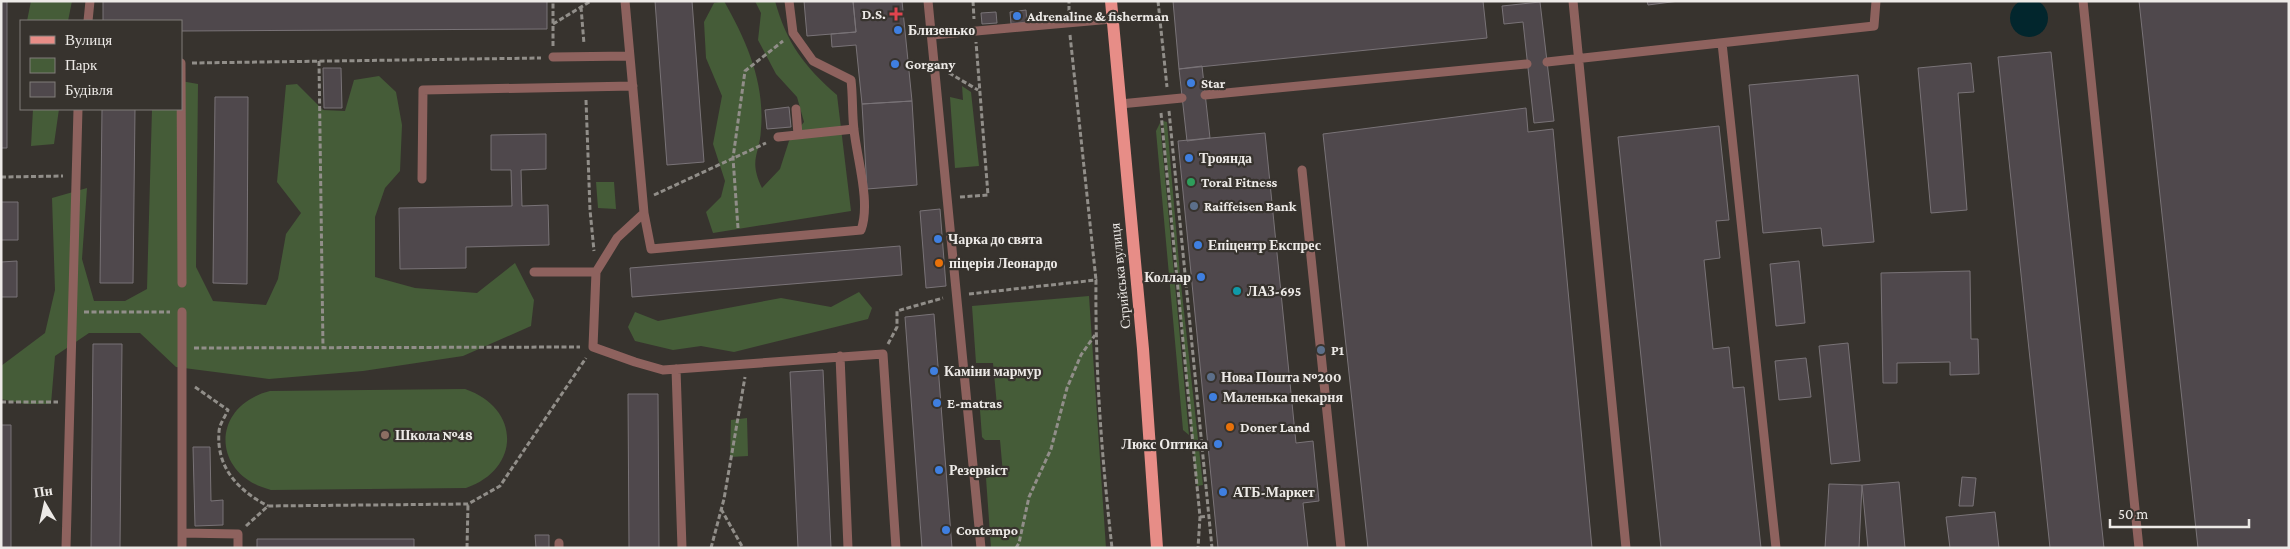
<svg xmlns="http://www.w3.org/2000/svg" width="2290" height="549" font-family="'Crimson Pro',serif">
<rect width="100%" height="100%" fill="#37332e"/>
<!-- green -->
<path fill="#455c38" d="M31,1H72L68,21H27Z
M724,1C746,40 765,82 761,129C760,155 748,159 762,188L780,169L789,141L804,122L797,97L776,74L758,40L761,13L755,1H775C787,44 804,66 837,95L851,211L713,233L706,212L721,197L725,181L713,144L722,96L706,58L704,22L714,3Z
M379,76L396,92L402,125L400,171L385,188L375,217V277L415,288L477,293L515,263L534,300L531,326L463,356L363,371L269,379L176,367L140,333H89L55,356L51,404H25L1,399V366L45,333L55,290L52,198L87,188L82,259L94,301H125L147,289L152,109H181V81L198,84L196,267L213,301L266,305L278,279L286,234L301,213L277,182L286,85L297,84L323,110L345,111L354,80Z
M962,86L971,92L979,166L955,168L950,97L963,100Z
M33,109H59L54,144L31,146Z
M1163,121L1167,122L1180,275L1203,485L1197,486Z
M1160,123L1189,435L1183,430L1156,131Z
M596,182H614L616,209L598,208Z
M859,292L872,308L868,319L734,352L701,346L673,350L635,341L628,327L635,312L658,321L781,298L831,307Z
M1089,296L1106,548H991L986,478L1003,474L1000,440H985L982,437L980,410L997,406L993,363H976L972,306Z
M465,389C521,408 521,469 466,488L271,490C211,475 210,406 270,391Z
M747,418L748,456L730,457L731,420Z"/>
<!-- water -->
<path fill="#02262d" d="M2010 18a19 19 0 1 1 38 0a19 19 0 1 1-38 0Z"/>
<!-- building -->
<path fill="#4f484c" stroke="#797377" d="M1,1H7V148H1Z
M103,1H547V29L181,31V21H103Z
M655,1H692L704,162L667,165Z
M804,1H853L856,32L807,36Z
M853,1H902L912,101L862,104L856,45L832,47L831,34L856,32Z
M1173,1H1483L1487,38L1179,69Z
M1647,1H1679L1648,5Z
M2139,1H2289V548H2198Z
M1540,2L1554,121L1534,123L1523,22L1504,24L1502,6Z
M1026,10L1027,22L1011,24L1010,12Z
M996,12L997,23L982,24L981,13Z
M2051,52L2104,548H2050L1998,57Z
M1971,63L1974,92L1958,93L1967,210L1931,213L1918,68Z
M1202,66L1210,138L1187,141L1179,69Z
M323,68H341L342,108H324Z
M1858,75L1874,242L1823,246L1821,228L1763,233L1749,85Z
M215,97H248L247,284L213,283Z
M912,101L917,185L867,189L862,104Z
M789,107L791,127L767,129L765,110Z
M1526,108L1528,132L1553,129L1592,548H1368L1323,134Z
M102,109H135L133,283H100Z
M1719,126L1729,220L1716,221L1720,258L1704,260L1713,349L1729,347L1733,388L1744,387L1761,548H1661L1618,137Z
M1265,133L1296,443L1313,441L1319,501L1303,503L1308,548H1218L1178,141Z
M546,134V169L521,170L522,206L548,205L549,245L466,247V268L400,269L399,208L512,206L511,170H491V135Z
M1,202H18V240H1Z
M940,209L946,286L926,288L920,211Z
M900,246L902,275L632,297L630,268Z
M17,261V297H1V262Z
M1799,261L1805,323L1776,326L1770,264Z
M1970,271L1971,339H1978L1979,374L1950,375V362L1897,363V383H1883L1881,273Z
M934,314L952,548H922L905,317Z
M1848,343L1860,461L1831,464L1819,346Z
M93,344H122L120,548H91Z
M1806,358L1811,397L1779,400L1775,361Z
M823,370L831,548H798L790,372Z
M628,394H658L659,548H629Z
M1,425H11V548H1Z
M193,447H210L211,501L223,500V525L195,526Z
M1962,477L1976,478L1973,506H1959Z
M1899,482L1905,548H1868L1862,485Z
M1829,484L1862,485L1859,548H1825Z
M1995,512L1999,548H1950L1946,517Z
M535,535H549V548H536Z
M257,539H414V548H257Z"/>
<g fill="none" stroke-linecap="round" stroke-linejoin="round">
<!-- path -->
<path stroke="#918e89" stroke-width="3" stroke-dasharray="5 2.5" stroke-linecap="butt" d="M973,1L974,19
M1158,1L1167,87
M581,7L584,44
M1069,11V1
M553,24L591,1
M1070,35L1096,280
M553,46V1
M319,61L323,348
M192,63L541,58
M949,73L978,90
M586,100L590,210L594,251
M1169,111L1212,548
M1161,113L1200,517L1198,548
M1,177L63,176
M654,195L766,143
M960,197L988,195L976,42
M738,228L733,158L745,71L783,41
M969,294L1096,280C1095,370 1102,459 1112,548
M84,312H170
M888,344L897,327V311L943,298
M194,348L580,347
M195,387L228,410C225,417 219,425 219,432C216,468 239,491 268,506
M1,402H58
M721,509L743,548
M1200,517L1209,516
M246,526L268,506L468,504L500,486L586,358
M467,548L468,504
M711,548L724,499L745,377
M1016,548L1019,543L1029,497L1051,449L1067,388L1081,355L1095,335"/>
<!-- lane -->
<path stroke="#8e625e" stroke-width="9" d="M625,1L644,213L617,238L596,272L593,347L635,362L663,370L883,354L896,548
M928,1L981,548
M1573,1L1626,548
M2083,1L2139,548
M88,21L90,1
M932,35L1112,19
M1722,43L1776,548
M553,57L630,56
M1547,62L1874,26L1876,1
M181,63L182,283
M1205,95L1527,64
M1120,104L1182,98
M796,109L798,135
M778,137L854,129
M1302,170L1341,548
M422,179L423,90L633,86
M644,213L651,249L861,230C871,203 857,159 854,130C852,114 853,97 851,80L813,61L793,33L789,1
M534,272H596
M182,312V548
M840,356L848,548
M676,369L682,548
M182,533L238,534V548
M559,543V548
M66,548L78,109"/>
<!-- primary -->
<path stroke="#e78d87" stroke-width="12" d="M1111,1L1143,349L1157,548"/>
</g>
<!-- markers -->
<path fill="#e0444e" stroke="#37332e" stroke-width="2" d="M893.5 6.5h5v5h5v5h-5v5h-5v-5h-5v-5h5z"/>
<g fill="#3f7fe0" stroke="#37332e" stroke-width="2">
<circle cx="1017" cy="16" r="5"/>
<circle cx="898" cy="30" r="5"/>
<circle cx="895" cy="64" r="5"/>
<circle cx="1191" cy="83" r="5"/>
<circle cx="1189" cy="158" r="5"/>
<circle cx="938" cy="239" r="5"/>
<circle cx="1198" cy="245" r="5"/>
<circle cx="1201" cy="277" r="5"/>
<circle cx="934" cy="371" r="5"/>
<circle cx="1213" cy="397" r="5"/>
<circle cx="937" cy="403" r="5"/>
<circle cx="1218" cy="444" r="5"/>
<circle cx="939" cy="470" r="5"/>
<circle cx="1223" cy="492" r="5"/>
<circle cx="946" cy="530" r="5"/>
</g>
<circle fill="#2e9e5b" stroke="#37332e" stroke-width="2" cx="1191" cy="182" r="5"/>
<g fill="#5c6f8a" stroke="#37332e" stroke-width="2">
<circle cx="1194" cy="206" r="5"/>
<circle cx="1321" cy="350" r="5"/>
<circle cx="1211" cy="377" r="5"/>
</g>
<g fill="#e8710a" stroke="#37332e" stroke-width="2">
<circle cx="939" cy="263" r="5"/>
<circle cx="1230" cy="427" r="5"/>
</g>
<circle fill="#0f9aa8" stroke="#37332e" stroke-width="2" cx="1237" cy="291" r="5"/>
<circle fill="#8d6e63" stroke="#37332e" stroke-width="2" cx="385" cy="435" r="5"/>
<g text-anchor="middle" dominant-baseline="central" stroke-width="4.5" stroke-linejoin="round" paint-order="stroke">
<!-- poi labels -->
<g font-size="14" font-weight="bold" fill="#edeae7" stroke="#37332e" text-anchor="start">
<text x="886" y="14" text-anchor="end">D.S.</text>
<text x="1027" y="16">Adrenaline &amp; fisherman</text>
<text x="908" y="30">Близенько</text>
<text x="905" y="64">Gorgany</text>
<text x="1201" y="83">Star</text>
<text x="1199" y="158">Троянда</text>
<text x="1201" y="182">Toral Fitness</text>
<text x="1204" y="206">Raiffeisen Bank</text>
<text x="948" y="239">Чарка до свята</text>
<text x="1208" y="245">Епіцентр Експрес</text>
<text x="949" y="263">піцерія Леонардо</text>
<text x="1191" y="277" text-anchor="end">Коллар</text>
<text x="1247" y="291">ЛАЗ-695</text>
<text x="1331" y="350">P1</text>
<text x="944" y="371">Каміни мармур</text>
<text x="1221" y="377">Нова Пошта №200</text>
<text x="1223" y="397">Маленька пекарня</text>
<text x="947" y="403">E-matras</text>
<text x="1240" y="427">Doner Land</text>
<text x="395" y="435">Школа №48</text>
<text x="1208" y="444" text-anchor="end">Люкс Оптика</text>
<text x="949" y="470">Резервіст</text>
<text x="1233" y="492">АТБ-Маркет</text>
<text x="956" y="530">Contempo</text>
</g>
<!-- street labels -->
<g font-size="14" fill="#edeae7" stroke="#37332e">
<text transform="translate(1120 276) rotate(-96)">Стрийська вулиця</text>
</g>
</g>
<!-- border -->
<rect width="2290" height="549" fill="none" stroke="#edeae7" stroke-width="5"/>
<!-- legend -->
<rect x="20" y="20" width="162" height="90" fill="#37332e" stroke="#807c78"/>
<rect x="30" y="36" width="25" height="8" fill="#e78d87" stroke="#807c78"/>
<text x="65" y="45" font-size="15" fill="#edeae7">Вулиця</text>
<rect x="30" y="58" width="25" height="15" fill="#455c38" stroke="#807c78"/>
<text x="65" y="70" font-size="15" fill="#edeae7">Парк</text>
<rect x="30" y="82" width="25" height="15" fill="#4f484c" stroke="#807c78"/>
<text x="65" y="95" font-size="15" fill="#edeae7">Будівля</text>
<!-- north arrow -->
<g transform="translate(45 504) rotate(351)" stroke="#37332e" stroke-width="4" paint-order="stroke">
<path d="M0-4L9 19L0 12L-9 19Z" fill="#edeae7"/>
<text y="-8" font-size="14" font-weight="bold" text-anchor="middle" fill="#edeae7">Пн</text>
</g>
<!-- scale -->
<path d="M2110 519v8h139v-8" fill="none" stroke="#edeae7" stroke-width="2.5"/>
<text x="2118" y="519" font-size="15" fill="#edeae7" stroke="#37332e" stroke-width="4" paint-order="stroke">50 m</text>
</svg>
